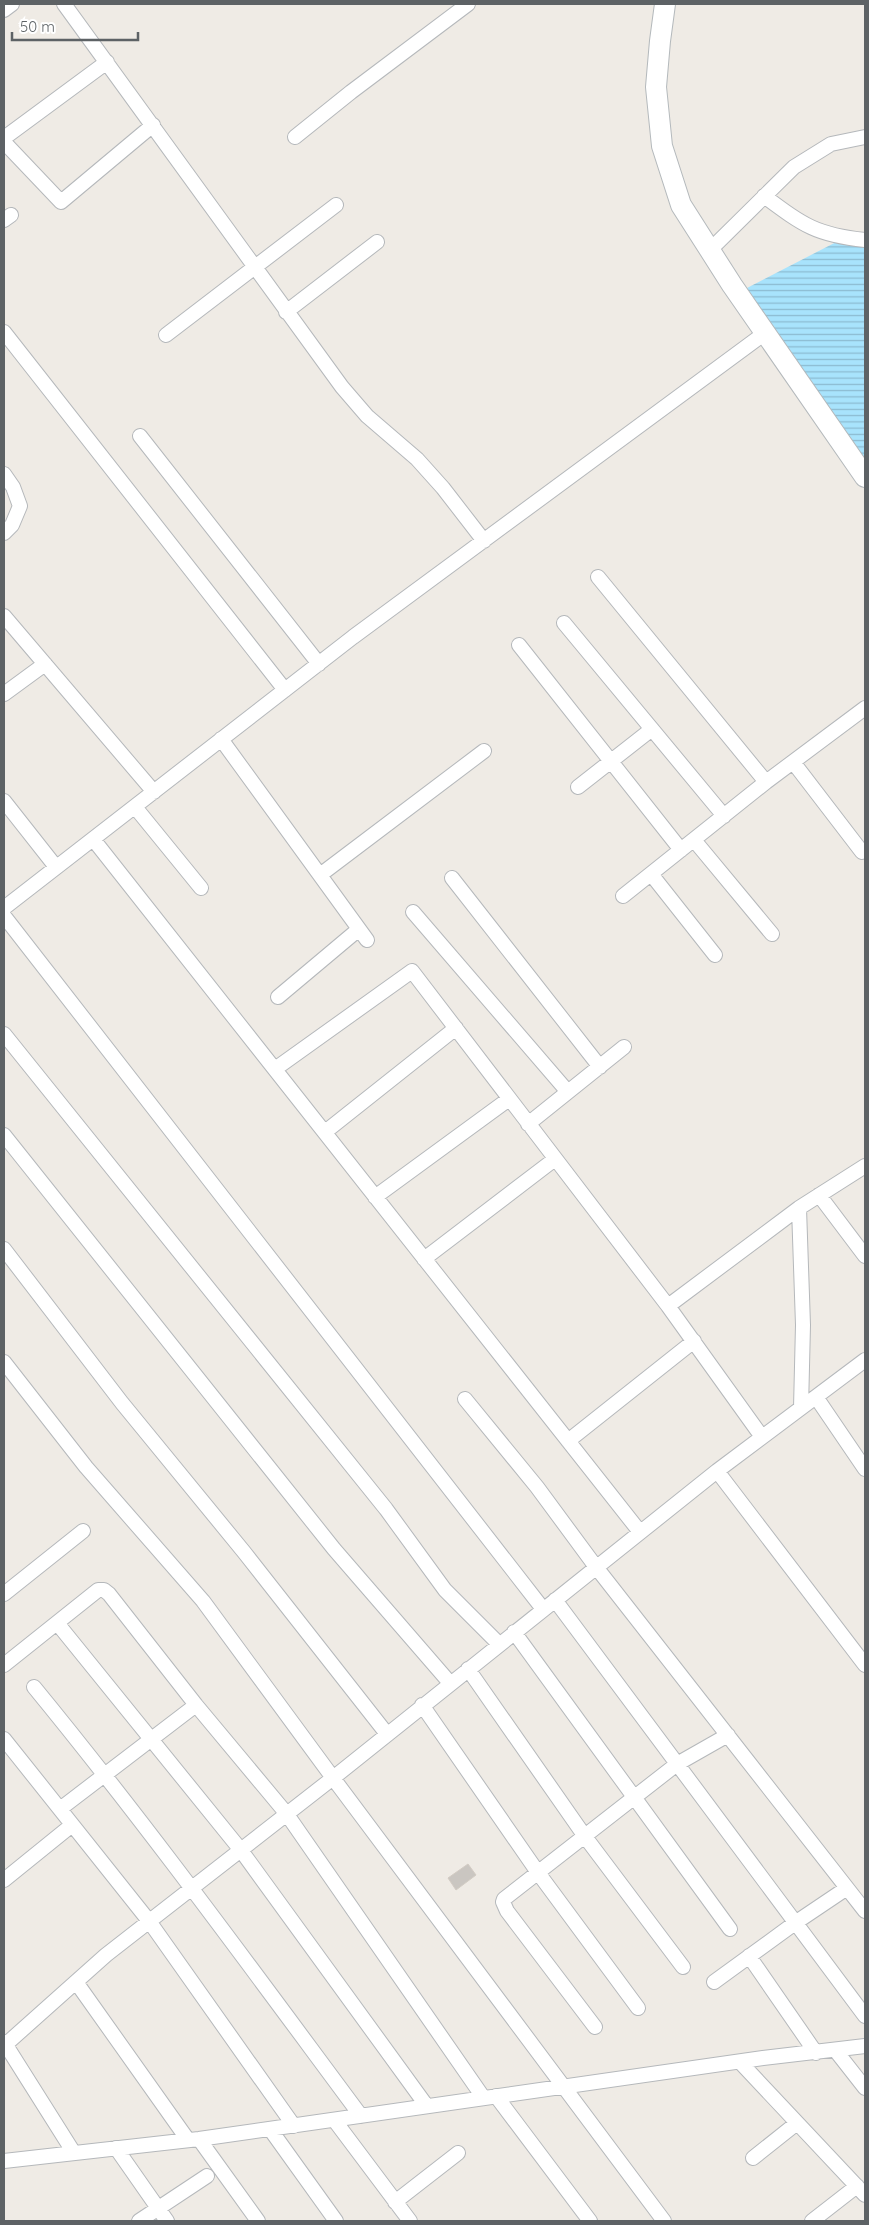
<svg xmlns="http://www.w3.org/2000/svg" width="869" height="2225" font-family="Quicksand,sans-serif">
<defs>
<pattern id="water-rules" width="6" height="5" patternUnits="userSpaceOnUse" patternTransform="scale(1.25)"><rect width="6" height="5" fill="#a8e3fc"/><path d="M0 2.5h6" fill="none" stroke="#8cbbd0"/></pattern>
</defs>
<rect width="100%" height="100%" fill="#efebe5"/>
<!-- water -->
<path fill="url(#water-rules)" d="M844,238L865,239V464L747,288Z"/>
<!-- building -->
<path fill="#cac6c1" stroke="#d3ccc4" d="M468,1864L476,1875L456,1890L448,1878Z"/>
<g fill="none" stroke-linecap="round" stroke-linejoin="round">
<!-- street casing -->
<g stroke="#b5b8bb" stroke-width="16">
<path id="street" d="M64,4L342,387L367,416L417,459L443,488L484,541
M4,10L12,4
M295,137L351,92L468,4
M4,138L107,62
M4,142L61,202L153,125
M764,196C803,225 816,235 865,240
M4,220L11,215
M710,250L794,167L831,144L865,137
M286,312L377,242
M4,332L285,690
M166,335L336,205
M140,436L319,664
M4,474L13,487L20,506L12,525L4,533
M598,577L766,782
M4,616L154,792
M564,623L724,816
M519,645L681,850
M4,694L45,664
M221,739L367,940
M793,762L862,852
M578,787L652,729
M4,801L56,867
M135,807L201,888
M93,839L640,1532
M694,840L772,934
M651,874L715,955
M320,875L484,751
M452,878L600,1067
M623,896L766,782L865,708
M4,908L353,637L765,333
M413,912L568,1092
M4,916L543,1609
M278,997L359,929
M4,1034L386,1509L445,1590L499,1644
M275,1069L412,971L668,1306L762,1437
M528,1124L624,1047
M325,1132L456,1028
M4,1135L334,1549L450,1683
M819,1195L865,1256
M375,1197L509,1099
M799,1208L803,1325L801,1408
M4,1249L122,1403L244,1552L387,1734
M424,1259L555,1159
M668,1306L799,1208L865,1166
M4,1362L86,1467L203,1601L333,1778L664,2221
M816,1397L865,1469
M465,1399L537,1487L596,1567L865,1911
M568,1441L694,1341
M717,1471L865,1665
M4,1594L83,1531
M555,1600L865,2016
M57,1623L240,1849L426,2105
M514,1632L730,1929
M4,1665L98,1590H104L109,1594L196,1705L286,1813L483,2097
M468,1669L586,1838L683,1967
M34,1687C148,1826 254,1972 361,2116
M422,1705L539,1874L638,2008
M4,1739L149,1921L294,2126
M60,1809L196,1705
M4,1880L72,1825
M749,1956L816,2053
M76,1982L188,2140
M714,1982L795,1923L847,1888
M595,2027L507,1911L503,1902L504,1899L677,1764L728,1735
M4,2042L74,2153
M4,2046L106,1955L333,1778L717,1471L865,1360
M836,2051L865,2088
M740,2062L865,2195
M496,2096L590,2221
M335,2121L410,2221
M270,2129L336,2221
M199,2139L258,2221
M116,2148L167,2221
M753,2158L797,2123
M4,2161L199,2139L763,2058L865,2046
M395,2202L458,2153
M139,2221L207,2176
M812,2221L857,2186"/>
</g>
<!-- secondary casing -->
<g stroke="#b4b9bc" stroke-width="22">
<path id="secondary" d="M665,4L660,41L656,87L662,146L681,205L732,285L865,477"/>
</g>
<!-- street -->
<use href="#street" stroke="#fff" stroke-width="14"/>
<!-- secondary -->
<use href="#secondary" stroke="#fff" stroke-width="20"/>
</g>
<!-- border -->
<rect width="869" height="2225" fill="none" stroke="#5d6265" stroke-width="10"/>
<!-- scale -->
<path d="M12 32v8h126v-8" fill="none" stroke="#5d6265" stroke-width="2.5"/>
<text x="20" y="32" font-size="15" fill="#5d6265" stroke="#ffffff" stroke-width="4" paint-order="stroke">50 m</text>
</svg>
